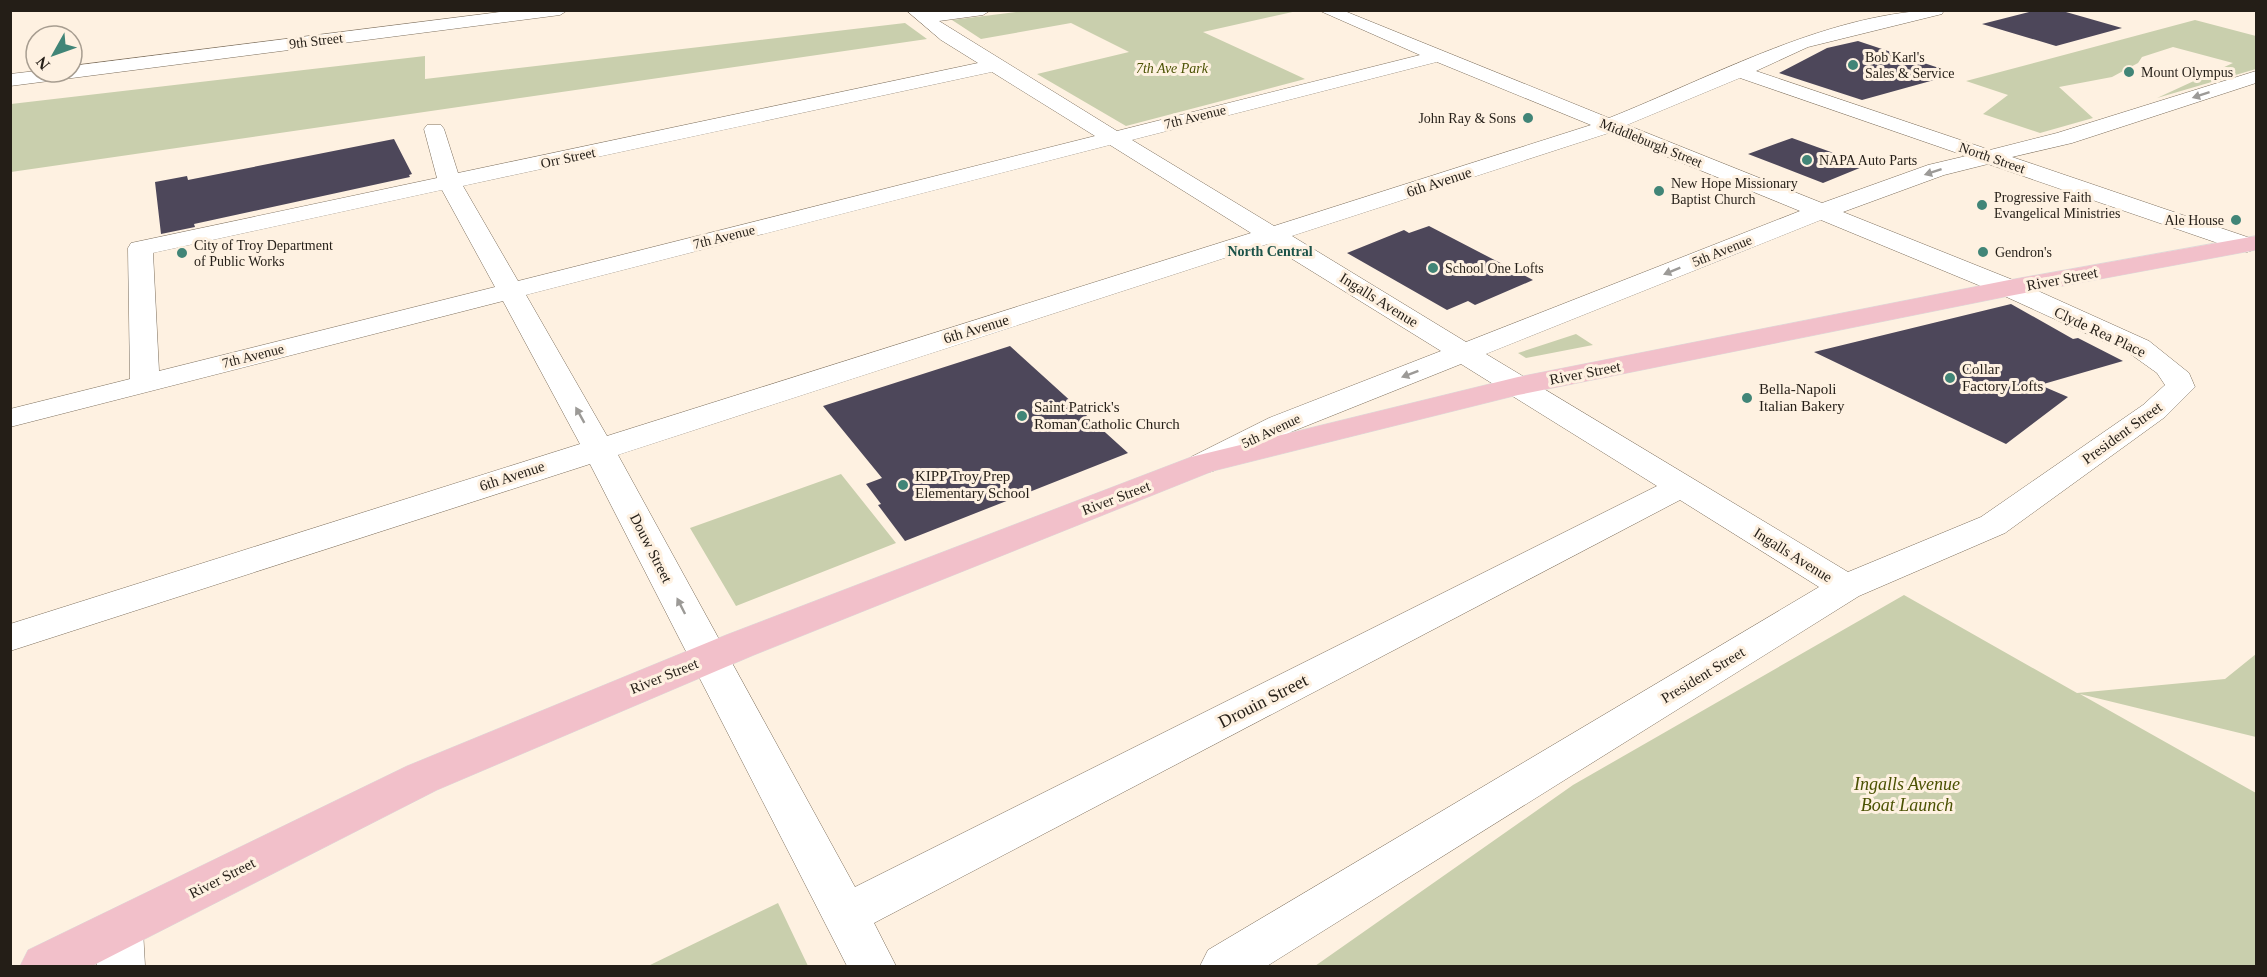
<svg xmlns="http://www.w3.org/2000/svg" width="2267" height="977" font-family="Georgia,serif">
<rect width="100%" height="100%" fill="#fef1e1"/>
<!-- green -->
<path fill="#c9cfad" d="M1023,11H1297L1203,32L1305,79L1126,126L1037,74L1129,52L1071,23L981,39L952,20Z
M2195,20L2256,36V69L2157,98L2233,63L2173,47L2142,57L2138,63L2112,77L2059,87L2093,118L2040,133L1983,114L2008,95L1966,81Z
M905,23L927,39L11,172V104L425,56V79Z
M1576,334L1593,345L1526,358L1518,353Z
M841,474L896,543L736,606L690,528Z
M1904,595L2077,693L2225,679L2256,654V737L2080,694L2256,793V966H1315L1573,785Z
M778,903L808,966H648Z"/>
<!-- building -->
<path fill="#4d475a" d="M2037,10H2059L2122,28L2056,46L1982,24Z
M1858,41L1942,69L1931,72L1945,77L1862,100L1779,73L1827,48Z
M1792,138L1867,165L1823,183L1748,154Z
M394,139L412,174L409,175L410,177L194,224L195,227L161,234L155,182L187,176L188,180Z
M1429,226L1533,280L1475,305L1468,301L1447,310L1347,253L1404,230L1409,233Z
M2011,304L2073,339L2078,338L2123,361L2040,385L2068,397L2006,444L1814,352Z
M1010,346L1128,453L905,541L878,505L881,504L866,484L882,478L823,406Z"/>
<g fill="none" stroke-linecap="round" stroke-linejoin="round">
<!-- minor casing -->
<g stroke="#7c6e5c" stroke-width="1">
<path id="minor" d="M516,10H568L560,15L10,86V74L36,71L72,72V66Z
M906,10H991L983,15L939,21L1117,131L1420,55L1318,10H1342L1609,118C1712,77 1833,10 1944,10L1942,14L1808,47L1756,71L1990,150L2057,133L2256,71V83L2072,143L2012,157L2256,240V249L2247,252L2238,250L1988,164L1944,175L1843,212L2018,282L2149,341L2189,373L2195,387L2165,417L2005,533L1859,596L1267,966H1200L1208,950L1819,587L1680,500L874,923L896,966H847L590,464L10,651V624L580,444L503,301L10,427V409L130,379L128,248L131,243L437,178L424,129L427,125H441L444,129L458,173L978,63L941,40ZM1437,62L1591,125L1274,226L1132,140ZM992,72L1095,136L518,281L463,186ZM1740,78L1966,156L1928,165L1822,203L1627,125ZM1609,133L1800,211L1466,342L1292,236ZM1110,145L1251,233L607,436L526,295ZM442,190L495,287L159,371L153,253ZM1821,220L2000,294L2129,353L2157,373L2165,385L2143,405L1981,517L1848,572L1486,354ZM1268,244L1441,351L1269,418L1191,457L1186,464L1191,471L1202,474L1213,471L1291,432L1461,364L1657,486L855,887L618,455Z
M119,909L136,915L143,930L145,966H97L95,930L102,915Z"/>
</g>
<!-- major casing -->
<g stroke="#dcdbda" stroke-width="1">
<path id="major" d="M2256,236V250L2009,296L1518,395L1213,471L754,655L437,790L92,966H20L28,950L407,766L726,635L1191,457L1518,377L2009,280Z"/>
</g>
<!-- minor -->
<use href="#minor" fill="#fff" fill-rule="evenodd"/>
<!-- major -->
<use href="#major" fill="#f2c0ca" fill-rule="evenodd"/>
</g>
<!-- one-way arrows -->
<defs><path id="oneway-solid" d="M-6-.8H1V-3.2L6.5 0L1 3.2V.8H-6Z" transform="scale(1.5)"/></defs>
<g fill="#9c9a97">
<use href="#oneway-solid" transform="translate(2201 95) rotate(162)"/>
<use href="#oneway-solid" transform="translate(1933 172) rotate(162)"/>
<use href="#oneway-solid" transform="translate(1672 271) rotate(158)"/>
<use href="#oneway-solid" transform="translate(1410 374) rotate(159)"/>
<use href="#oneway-solid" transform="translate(580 415) rotate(-119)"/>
<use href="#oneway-solid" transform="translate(681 606) rotate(-117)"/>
</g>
<!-- markers -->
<g fill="#418577" stroke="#fef1e1" stroke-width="2">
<circle cx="1853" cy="65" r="6"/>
<circle cx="2129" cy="72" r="6"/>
<circle cx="1528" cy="118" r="6"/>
<circle cx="1807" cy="160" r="6"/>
<circle cx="1659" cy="191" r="6"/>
<circle cx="1982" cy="205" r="6"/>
<circle cx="2236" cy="220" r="6"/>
<circle cx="1983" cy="252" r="6"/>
<circle cx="182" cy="253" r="6"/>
<circle cx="1433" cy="268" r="6"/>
<circle cx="1950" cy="378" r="6"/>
<circle cx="1747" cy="398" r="6"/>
<circle cx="1022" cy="416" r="6"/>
<circle cx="903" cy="485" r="6"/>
</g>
<g text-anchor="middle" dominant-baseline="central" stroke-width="6" stroke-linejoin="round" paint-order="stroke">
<!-- far-street labels -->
<g font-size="14" fill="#241e17" stroke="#fef1e1">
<text transform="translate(316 41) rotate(-7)">9th Street</text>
<text transform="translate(1195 117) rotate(-14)">7th Avenue</text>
<text transform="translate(1651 143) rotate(22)">Middleburgh Street</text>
<text transform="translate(568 158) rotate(-12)">Orr Street</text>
<text transform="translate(1992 158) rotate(19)">North Street</text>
<text transform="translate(724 237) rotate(-14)">7th Avenue</text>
<text transform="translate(1722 251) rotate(-22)">5th Avenue</text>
<text transform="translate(253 356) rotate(-14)">7th Avenue</text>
<text transform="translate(1271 431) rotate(-25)">5th Avenue</text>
</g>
<!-- far-poi labels -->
<g font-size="14" fill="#241e17" stroke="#fef1e1" text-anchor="start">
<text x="1865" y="57">Bob Karl's<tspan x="1865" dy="16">Sales &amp; Service</tspan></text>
<text x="2141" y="72">Mount Olympus</text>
<text x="1516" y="118" text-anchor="end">John Ray &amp; Sons</text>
<text x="1819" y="160">NAPA Auto Parts</text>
<text x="1671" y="183">New Hope Missionary<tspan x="1671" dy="16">Baptist Church</tspan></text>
<text x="1994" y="197">Progressive Faith<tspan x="1994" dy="16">Evangelical Ministries</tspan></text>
<text x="2224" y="220" text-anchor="end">Ale House</text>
<text x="194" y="245">City of Troy Department<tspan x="194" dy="16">of Public Works</tspan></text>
<text x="1995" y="252">Gendron's</text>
<text x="1445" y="268">School One Lofts</text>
</g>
<!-- far-park labels -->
<g font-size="14" font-style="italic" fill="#4b5203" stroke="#fef1e1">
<text x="1172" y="68">7th Ave Park</text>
</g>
<!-- far-neighbourhood labels -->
<g font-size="14" font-weight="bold" fill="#1b5248" stroke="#fef1e1">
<text x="1270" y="251">North Central</text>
</g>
<!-- street labels -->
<g font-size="15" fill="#241e17" stroke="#fef1e1">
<text transform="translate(1439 182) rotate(-18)">6th Avenue</text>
<text transform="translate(2062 279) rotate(-11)">River Street</text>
<text transform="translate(1379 300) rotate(32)">Ingalls Avenue</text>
<text transform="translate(976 329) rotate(-17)">6th Avenue</text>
<text transform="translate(2100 332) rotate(25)">Clyde Rea Place</text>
<text transform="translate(1585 373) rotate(-11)">River Street</text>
<text transform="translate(2122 433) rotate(-36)">President Street</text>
<text transform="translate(512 476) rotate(-18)">6th Avenue</text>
<text transform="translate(1116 498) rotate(-21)">River Street</text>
<text transform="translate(651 548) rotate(63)">Douw Street</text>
<text transform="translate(1793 555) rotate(32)">Ingalls Avenue</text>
<text transform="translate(1703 675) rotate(-31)">President Street</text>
<text transform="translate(664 676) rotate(-22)">River Street</text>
<text transform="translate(222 878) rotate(-27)">River Street</text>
</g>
<!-- poi labels -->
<g font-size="15" fill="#241e17" stroke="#fef1e1" text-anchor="start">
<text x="1962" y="369">Collar<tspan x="1962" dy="17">Factory Lofts</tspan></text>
<text x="1759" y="389">Bella-Napoli<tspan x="1759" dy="17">Italian Bakery</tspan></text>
<text x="1034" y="407">Saint Patrick's<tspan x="1034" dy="17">Roman Catholic Church</tspan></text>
<text x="915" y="476">KIPP Troy Prep<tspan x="915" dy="17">Elementary School</tspan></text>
</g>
<!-- near-street labels -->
<g font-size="18" fill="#241e17" stroke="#fef1e1">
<text transform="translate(1263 701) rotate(-27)">Drouin Street</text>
</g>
<!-- near-park labels -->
<g font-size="18" font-style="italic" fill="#4b5203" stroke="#fef1e1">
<text x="1907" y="784">Ingalls Avenue<tspan x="1907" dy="21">Boat Launch</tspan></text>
</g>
</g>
<!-- border -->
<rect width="2267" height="977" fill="none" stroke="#241e17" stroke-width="24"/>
<!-- north arrow -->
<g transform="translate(54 54) rotate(230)"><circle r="28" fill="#fef1e1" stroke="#a79d90" stroke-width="1.5"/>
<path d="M0-4.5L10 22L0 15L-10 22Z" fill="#418577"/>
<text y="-9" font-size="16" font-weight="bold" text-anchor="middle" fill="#241e17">N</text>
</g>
</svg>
